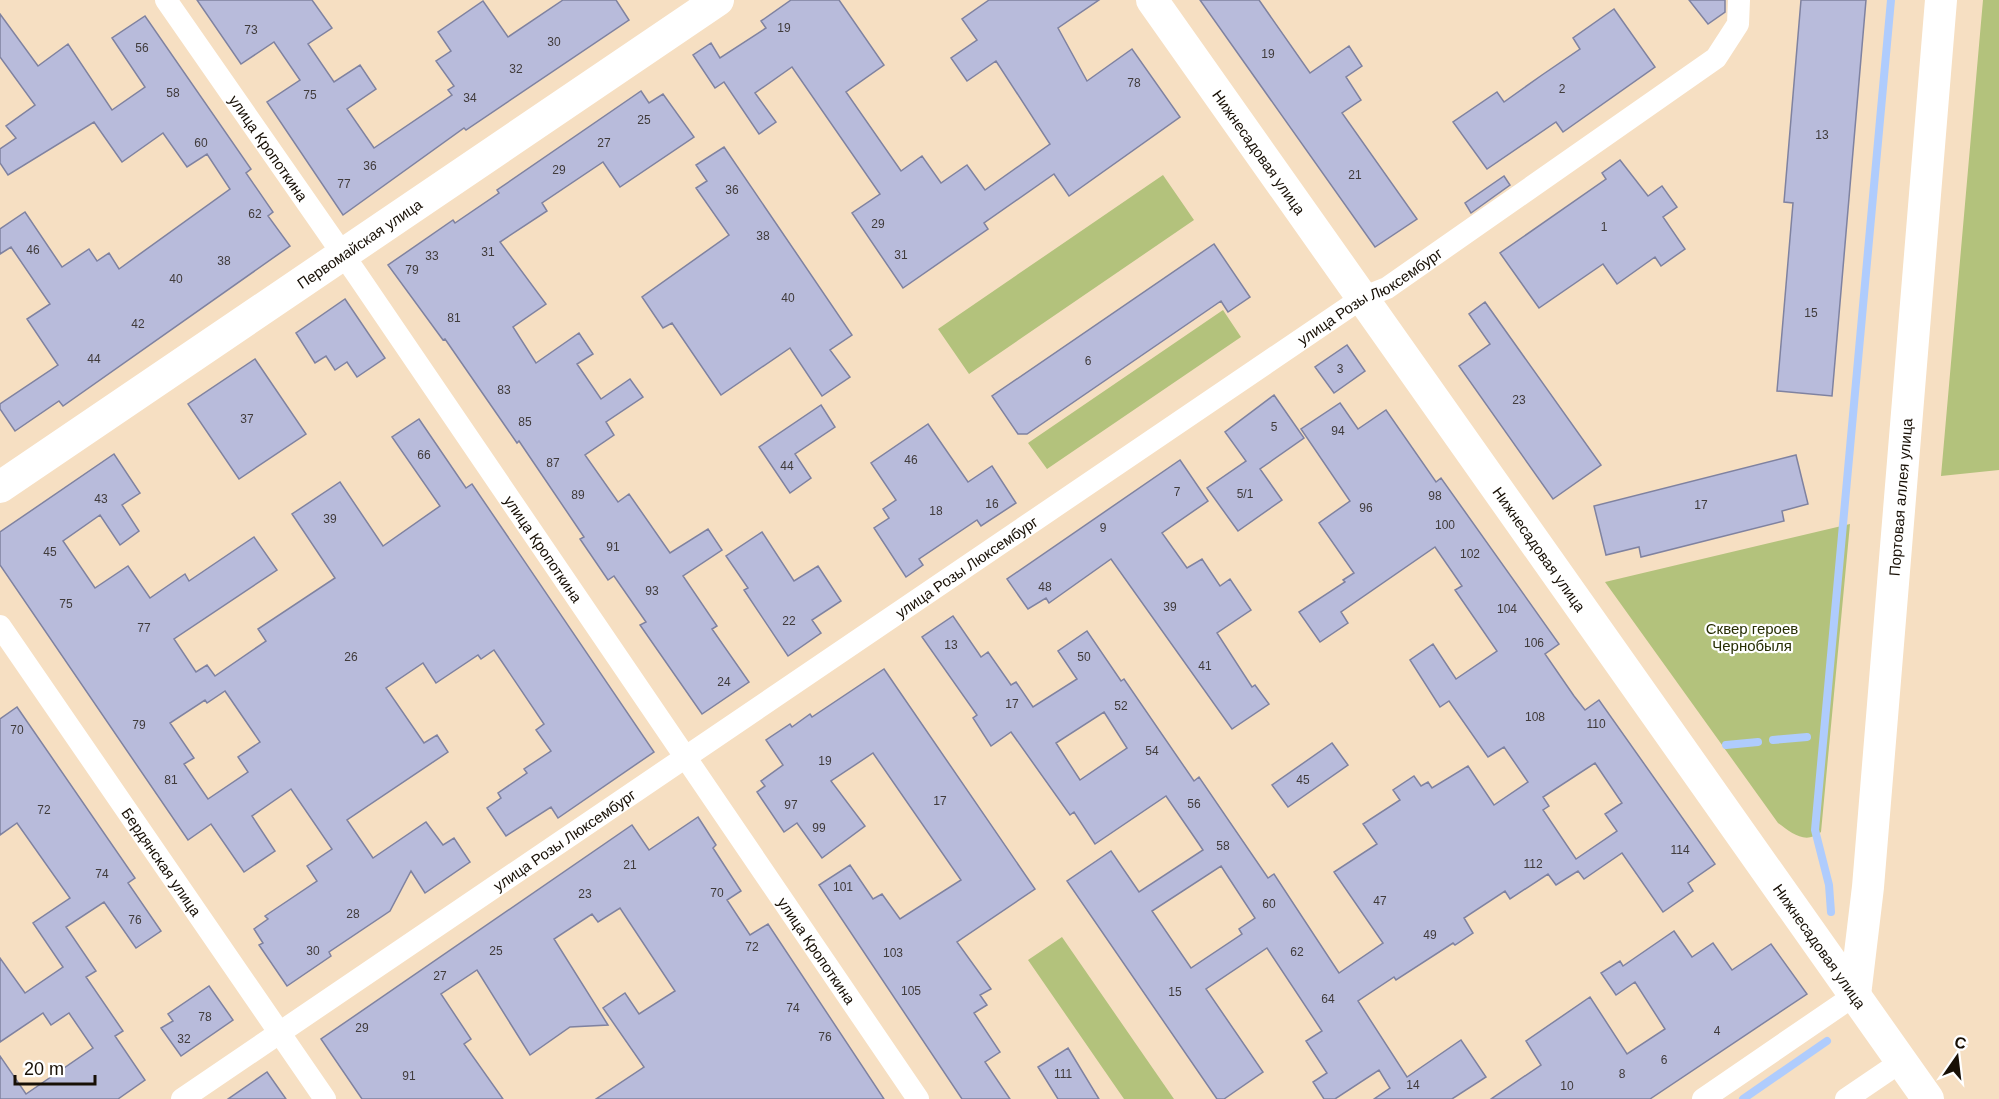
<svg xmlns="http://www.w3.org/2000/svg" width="1999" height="1099" font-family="Arial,sans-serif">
<rect width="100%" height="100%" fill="#f6dfc2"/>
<!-- green -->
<path fill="#b3c27c" d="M1983,0H1999V470L1941,476Z
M1163,175L1194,220L969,374L938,329Z
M1223,310L1241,337L1047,469L1028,443Z
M1850,524L1821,832C1805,845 1792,833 1778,823L1605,582Z
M1062,937L1174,1099H1124L1028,960Z"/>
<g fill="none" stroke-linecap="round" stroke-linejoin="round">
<!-- stream -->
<path stroke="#afccfd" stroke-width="8" d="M1773,740L1807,737
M1726,745L1758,742
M1831,912L1829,885L1815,830L1891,0
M1743,1099L1827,1041"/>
</g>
<!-- building -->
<path fill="#b8bbdb" stroke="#7f82a0" stroke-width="1.5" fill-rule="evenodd" d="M197,0H312L332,28L308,44L334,82L360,65L376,89L347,109L374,148L452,95L448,90L454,86L436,61L451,51L438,32L483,1L508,37L563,0H616L629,20L466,130L464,128L343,215L267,102L300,80L274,42L241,64Z
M791,0H839L884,65L846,92L901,171L922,156L941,183L967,165L985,190L1050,144L996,61L967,81L951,58L977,40L962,19L989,0H1099L1058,28L1087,81L1132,49L1180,117L1069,196L1054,174L984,223L988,229L903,288L852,213L880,194L792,67L755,93L776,122L759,134L724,82L715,88L693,55L711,43L720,58L766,28L761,21Z
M1200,0H1259L1310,73L1349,46L1362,66L1346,77L1361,100L1342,113L1417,219L1375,247Z
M1689,0H1725V12L1708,24Z
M1801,0H1866L1832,396L1777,391L1793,203L1784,202Z
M1614,9L1655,67L1563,132L1556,122L1487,169L1453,122L1497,92L1504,102L1542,75L1580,49L1573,38Z
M0,14L38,66L68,44L112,110L145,87L112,38L145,16L251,169L246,173L273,212L268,216L290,246L63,406L59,401L15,431L0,409V404L58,365L27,319L50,304L11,247L0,254V229L25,212L62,267L89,249L97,261L109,253L119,269L230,189L207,154L187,167L163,133L122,162L94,122L8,175L0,163V149L16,138L6,126L35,105L0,57Z
M641,91L649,103L663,94L694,137L620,187L603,162L542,203L547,211L500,242L546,304L513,327L536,363L579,333L593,354L577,364L601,399L630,379L643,397L606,422L614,435L585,455L618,502L629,494L670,553L708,529L722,550L683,576L717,626L712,629L749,682L702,714L640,625L646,622L614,576L608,580L580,539L584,537L519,441L517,443L445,339L443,340L388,265L453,220L455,223L499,193L497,190Z
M724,147L852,335L830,350L850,377L822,396L790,348L721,395L672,323L663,328L642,297L729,235L696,188L707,181L696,165Z
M1620,160L1648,196L1662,186L1677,207L1663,217L1685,249L1661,266L1655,257L1617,284L1603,264L1539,308L1500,253L1606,179L1602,173Z
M1504,176L1510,185L1471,213L1465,203Z
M1214,244L1250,297L1228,312L1221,301L1027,434H1018L992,396Z
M345,299L385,358L357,377L347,362L335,370L326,356L315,363L296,333Z
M1485,302L1601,465L1553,499L1459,366L1490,344L1469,314Z
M1347,345L1365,371L1334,393L1315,367Z
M255,359L306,434L239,479L188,404Z
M1274,395L1304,438L1260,469L1282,500L1238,531L1207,488L1246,461L1225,432Z
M1340,403L1358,429L1386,410L1436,482L1441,478L1559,644L1545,654L1574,696L1585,710L1599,700L1715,864L1688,883L1693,891L1663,912L1622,853L1584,879L1578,871L1556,885L1548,874L1510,899L1505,891L1464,918L1473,933L1455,945L1453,943L1396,980L1394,977L1358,1001L1407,1077L1461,1040L1486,1077L1452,1099H1374L1390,1088L1379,1070L1335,1099H1324L1313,1082L1327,1073L1306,1041L1322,1031L1267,948L1206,989L1263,1072L1224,1099H1217L1067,881L1111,851L1139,892L1203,850L1199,844L1166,796L1095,844L1074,812L1070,815L1011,732L991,746L973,718L977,715L922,637L953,616L981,657L988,652L1011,685L1016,682L1033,707L1077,679L1058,651L1087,631L1121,681L1124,679L1194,781L1199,777L1268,878L1274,874L1339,973L1383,943L1334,872L1377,844L1363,824L1400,800L1393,790L1414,776L1421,786L1428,782L1432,788L1468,766L1494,805L1528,782L1504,747L1488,757L1449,701L1440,707L1410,660L1433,644L1456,679L1497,651L1455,590L1462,586L1435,547L1341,612L1348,623L1320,642L1299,612L1345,582L1343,580L1354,573L1319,523L1350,501L1301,429ZM1104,712L1127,748L1080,780L1056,743ZM1595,763L1622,803L1605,814L1617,831L1576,859L1543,810L1549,806L1543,797ZM1221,866L1255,918L1239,929L1242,934L1191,968L1152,911Z
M821,405L835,427L795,454L811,478L790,493L759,447Z
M419,419L466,488L472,484L654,752L558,818L551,807L506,836L487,808L501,798L498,793L527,773L524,769L551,751L536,730L544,724L494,650L481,659L478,655L436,683L423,663L386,688L424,743L437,735L448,752L347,820L373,858L426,822L443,845L454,838L470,862L425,893L411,871L390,911L329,952L331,956L287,986L259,945L263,943L254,929L268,919L265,916L317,881L307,866L332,849L291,789L252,816L275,851L244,872L211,824L188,840L0,565V532L114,454L140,493L122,505L139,531L120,545L100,515L63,541L95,588L128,566L150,598L185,574L189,581L254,537L277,570L174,639L196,672L207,665L215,676L266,641L258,629L335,578L292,514L340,482L383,546L440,506L392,437ZM225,691L260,742L238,757L248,772L208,799L184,764L194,758L170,723L205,700L207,703Z
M928,424L968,482L992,466L1016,503L981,526L977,520L919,559L923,565L906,577L874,528L889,518L883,509L896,500L871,463Z
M1796,455L1808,504L1782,511L1784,521L1641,557L1639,547L1606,555L1594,506Z
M1180,460L1208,501L1162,533L1187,568L1202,559L1220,586L1230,579L1251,610L1217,633L1252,687L1255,685L1269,704L1232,729L1111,559L1049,603L1046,598L1028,609L1007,579Z
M762,532L794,581L818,566L841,601L812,620L821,633L788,656L744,590L748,588L726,556Z
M884,669L1035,889L957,942L991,989L980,995L987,1005L974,1013L1000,1052L985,1062L1010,1099H962L819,885L850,865L873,899L882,894L900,919L961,880L873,753L831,781L865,826L822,858L797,823L784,832L757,792L765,786L761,781L783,765L766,740L790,724L792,727L810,714L812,717Z
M17,707L135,878L128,883L161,931L136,948L104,902L66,927L96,971L86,977L123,1031L115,1036L145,1080L118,1099H0V1056L26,1094L93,1048L69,1013L51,1025L43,1013L0,1042V958L25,993L63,967L33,923L70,898L17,823L0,835V719Z
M1332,743L1348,765L1288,807L1272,785Z
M698,817L716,845L713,848L741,891L727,900L750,935L768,924L884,1099H596L644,1067L603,1008L625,993L639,1014L675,991L620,908L598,922L592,914L554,939L608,1025L570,1027L530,1055L477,970L441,994L471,1039L464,1044L503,1099H362L321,1039L632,825L649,850Z
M1674,931L1692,957L1713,943L1732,970L1771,944L1807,994L1650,1099H1491L1541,1065L1526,1041L1590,997L1627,1054L1665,1029L1635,982L1616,995L1601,973L1620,961L1623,966Z
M209,986L233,1020L181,1056L161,1028L173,1021L168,1014Z
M1068,1048L1099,1099H1058L1038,1067Z
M267,1072L286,1099H228Z"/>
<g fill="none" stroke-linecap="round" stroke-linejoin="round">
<!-- street -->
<g stroke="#fff" stroke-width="22">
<path id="s1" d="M166,0L358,276L918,1099"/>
<path id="s2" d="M0,626L325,1099"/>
<path id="s3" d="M182,1099L1362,298L1387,288L1716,58L1738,24L1739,0"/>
<path d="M1703,1099L1855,995"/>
<path d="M1846,1099L1902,1061"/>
</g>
<!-- secondary -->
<g stroke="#fff" stroke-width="32">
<path id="s4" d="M1152,0L1928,1099"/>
<path id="s5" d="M0,487L718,0"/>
<path id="s6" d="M1855,995L1868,887L1941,0"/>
</g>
</g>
<g text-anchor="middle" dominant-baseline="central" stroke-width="4.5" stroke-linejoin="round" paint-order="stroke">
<!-- number labels -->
<g font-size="12" fill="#403b3b">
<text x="784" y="28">19</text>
<text x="251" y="30">73</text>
<text x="554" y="42">30</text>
<text x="142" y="48">56</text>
<text x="1268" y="54">19</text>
<text x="516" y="69">32</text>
<text x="1134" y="83">78</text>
<text x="1562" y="89">2</text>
<text x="173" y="93">58</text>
<text x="310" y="95">75</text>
<text x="470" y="98">34</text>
<text x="644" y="120">25</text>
<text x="1822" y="135">13</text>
<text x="201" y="143">60</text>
<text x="604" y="143">27</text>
<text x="370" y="166">36</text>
<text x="559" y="170">29</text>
<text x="1355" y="175">21</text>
<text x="344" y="184">77</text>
<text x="732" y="190">36</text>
<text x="255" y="214">62</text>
<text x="878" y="224">29</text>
<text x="1604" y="227">1</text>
<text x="763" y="236">38</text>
<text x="33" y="250">46</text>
<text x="488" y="252">31</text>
<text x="901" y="255">31</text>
<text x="432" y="256">33</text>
<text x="224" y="261">38</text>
<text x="412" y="270">79</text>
<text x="176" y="279">40</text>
<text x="788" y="298">40</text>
<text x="1811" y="313">15</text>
<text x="454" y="318">81</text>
<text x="138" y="324">42</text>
<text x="94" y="359">44</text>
<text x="1088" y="361">6</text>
<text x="1340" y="369">3</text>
<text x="504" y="390">83</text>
<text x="1519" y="400">23</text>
<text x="247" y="419">37</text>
<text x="525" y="422">85</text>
<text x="1274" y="427">5</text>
<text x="1338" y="431">94</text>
<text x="424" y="455">66</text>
<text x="911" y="460">46</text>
<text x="553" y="463">87</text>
<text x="787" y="466">44</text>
<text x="1177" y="492">7</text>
<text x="1245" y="494">5/1</text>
<text x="578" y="495">89</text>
<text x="1435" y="496">98</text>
<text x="101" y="499">43</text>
<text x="992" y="504">16</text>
<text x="1701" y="505">17</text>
<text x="1366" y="508">96</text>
<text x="936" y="511">18</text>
<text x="330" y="519">39</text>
<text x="1445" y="525">100</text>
<text x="1103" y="528">9</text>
<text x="613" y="547">91</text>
<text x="50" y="552">45</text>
<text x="1470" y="554">102</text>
<text x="1045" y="587">48</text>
<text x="652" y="591">93</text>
<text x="66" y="604">75</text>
<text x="1170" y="607">39</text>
<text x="1507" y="609">104</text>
<text x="789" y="621">22</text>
<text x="144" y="628">77</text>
<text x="1534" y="643">106</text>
<text x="951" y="645">13</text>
<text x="351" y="657">26</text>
<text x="1084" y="657">50</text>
<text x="1205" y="666">41</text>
<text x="724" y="682">24</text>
<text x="1012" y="704">17</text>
<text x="1121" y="706">52</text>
<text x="1535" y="717">108</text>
<text x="1596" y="724">110</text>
<text x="139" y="725">79</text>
<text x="17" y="730">70</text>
<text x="1152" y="751">54</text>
<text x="825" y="761">19</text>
<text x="171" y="780">81</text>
<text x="1303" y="780">45</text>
<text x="940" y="801">17</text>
<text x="1194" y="804">56</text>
<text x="791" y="805">97</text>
<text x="44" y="810">72</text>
<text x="819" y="828">99</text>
<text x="1223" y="846">58</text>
<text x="1680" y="850">114</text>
<text x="1533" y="864">112</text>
<text x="630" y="865">21</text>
<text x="102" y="874">74</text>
<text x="843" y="887">101</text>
<text x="717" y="893">70</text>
<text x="585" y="894">23</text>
<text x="1380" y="901">47</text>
<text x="1269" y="904">60</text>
<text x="353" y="914">28</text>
<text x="135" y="920">76</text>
<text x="1430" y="935">49</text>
<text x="752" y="947">72</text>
<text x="313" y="951">30</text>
<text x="496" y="951">25</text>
<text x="1297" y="952">62</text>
<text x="893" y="953">103</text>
<text x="440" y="976">27</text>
<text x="911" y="991">105</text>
<text x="1175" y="992">15</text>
<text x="1328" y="999">64</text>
<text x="793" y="1008">74</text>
<text x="205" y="1017">78</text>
<text x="362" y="1028">29</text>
<text x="1717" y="1031">4</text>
<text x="825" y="1037">76</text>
<text x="184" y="1039">32</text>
<text x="1664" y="1060">6</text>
<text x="1063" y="1074">111</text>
<text x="1622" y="1074">8</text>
<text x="409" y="1076">91</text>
<text x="1413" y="1085">14</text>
<text x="1567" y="1086">10</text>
</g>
<!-- street labels -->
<g font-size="15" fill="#181006" stroke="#fff">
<text stroke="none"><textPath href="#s1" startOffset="180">улица Кропоткина</textPath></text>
<text stroke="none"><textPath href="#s4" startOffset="186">Нижнесадовая улица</textPath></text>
<text stroke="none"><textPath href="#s5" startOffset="434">Первомайская улица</textPath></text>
<text stroke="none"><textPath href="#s3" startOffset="1434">улица Розы Люксембург</textPath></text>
<text stroke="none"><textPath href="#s6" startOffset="500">Портовая аллея улица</textPath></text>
<text stroke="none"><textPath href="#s1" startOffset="666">улица Кропоткина</textPath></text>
<text stroke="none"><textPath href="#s4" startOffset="672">Нижнесадовая улица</textPath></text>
<text stroke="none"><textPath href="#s3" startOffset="948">улица Розы Люксембург</textPath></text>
<text stroke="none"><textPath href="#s3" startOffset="462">улица Розы Люксембург</textPath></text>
<text stroke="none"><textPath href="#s2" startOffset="286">Бердянская улица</textPath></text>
<text stroke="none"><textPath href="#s4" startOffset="1158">Нижнесадовая улица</textPath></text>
<text stroke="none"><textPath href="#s1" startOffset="1152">улица Кропоткина</textPath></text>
</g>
<!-- park labels -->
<g font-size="15" fill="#272e03" stroke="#fff">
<text x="1752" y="628">Сквер героев<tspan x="1752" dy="17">Чернобыля</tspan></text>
</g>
</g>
<!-- north arrow -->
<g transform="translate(1957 1057) rotate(14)" stroke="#ffffff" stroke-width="4.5" paint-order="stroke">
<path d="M0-4.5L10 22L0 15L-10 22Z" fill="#181006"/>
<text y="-9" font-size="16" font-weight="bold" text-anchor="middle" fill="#181006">С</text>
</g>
<!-- scale -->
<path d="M15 1075v9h80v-9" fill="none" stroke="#181006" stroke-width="3"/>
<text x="24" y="1075" font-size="18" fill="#181006" stroke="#ffffff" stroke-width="4.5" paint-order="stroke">20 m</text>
</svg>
